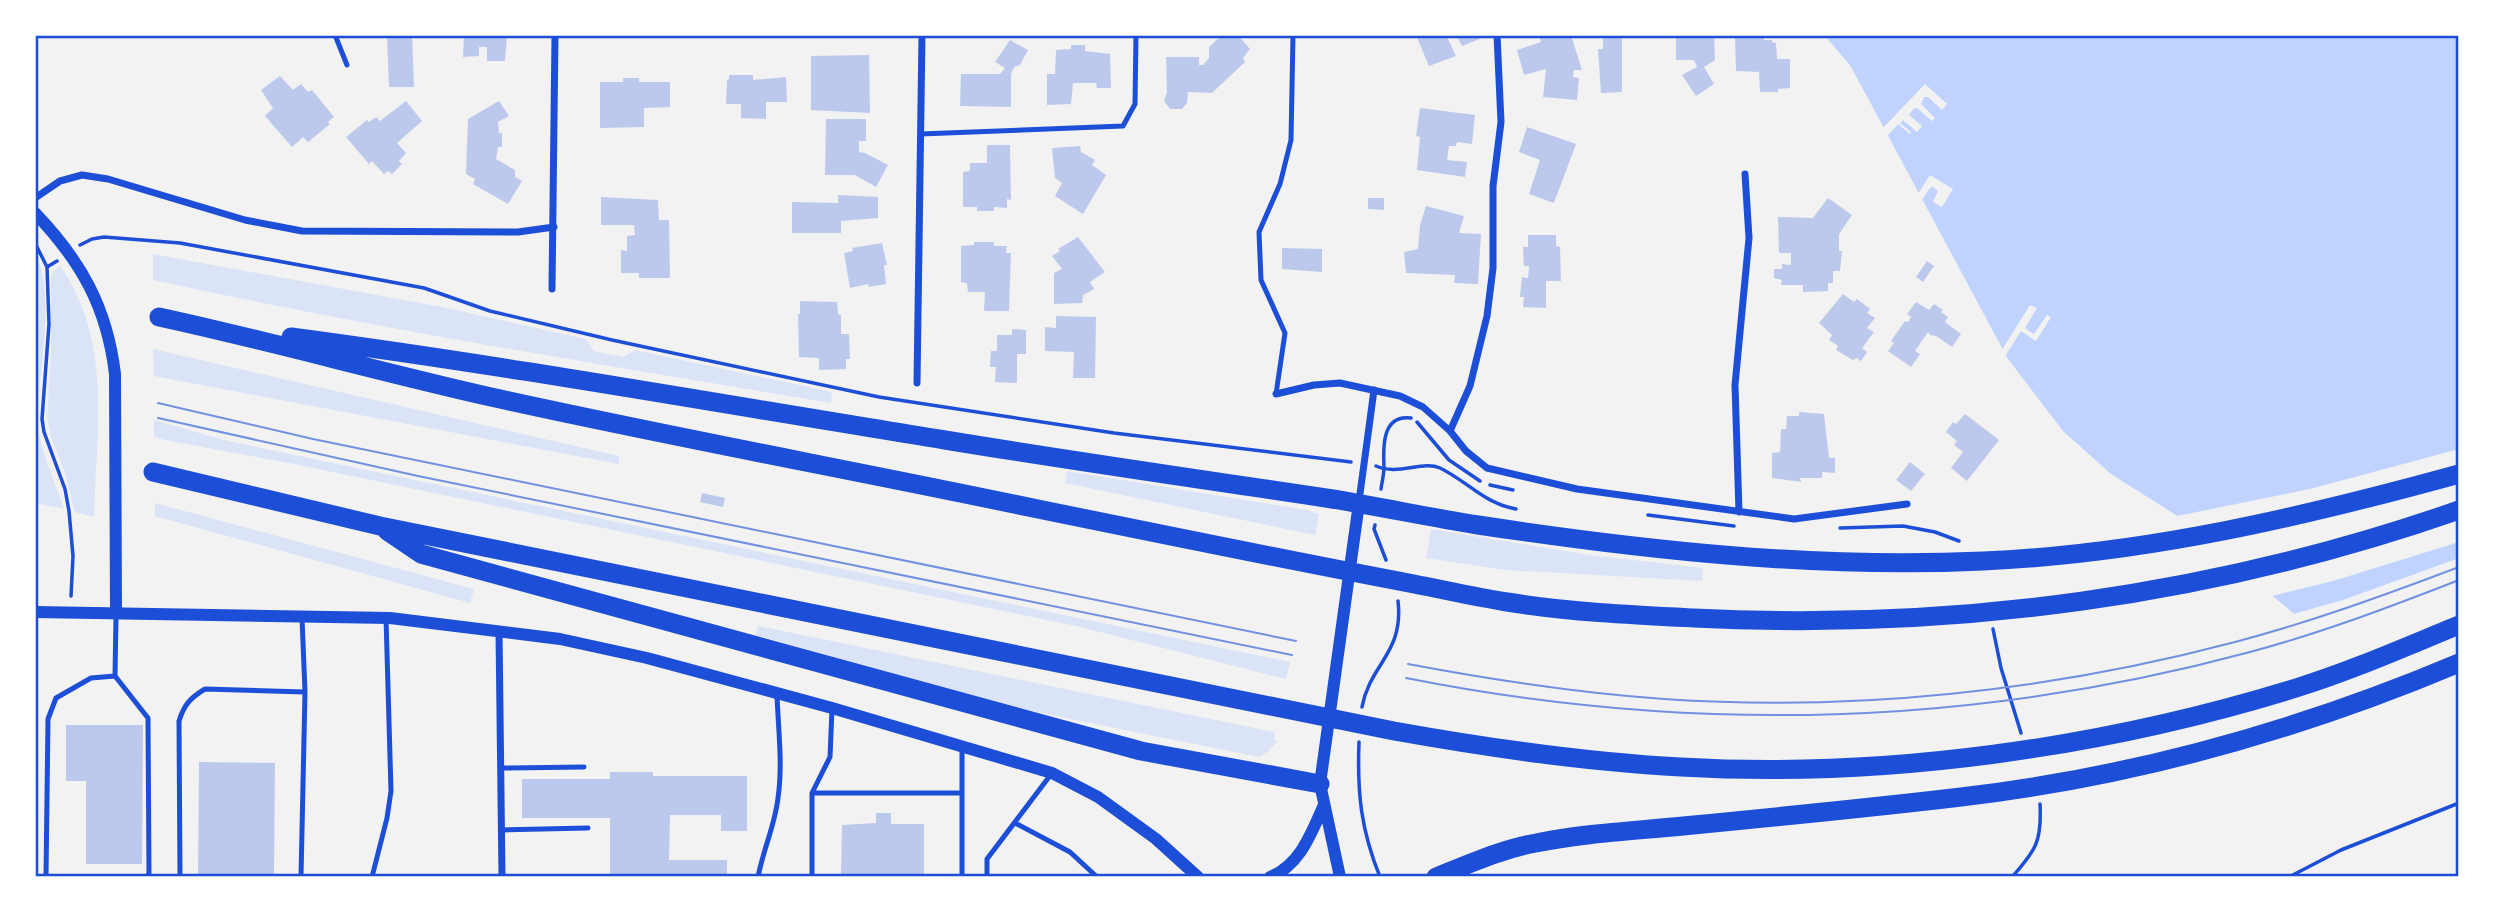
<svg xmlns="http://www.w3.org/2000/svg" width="2494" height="912" font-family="Georgia,serif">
<rect width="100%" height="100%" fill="#f2f2f2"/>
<!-- green -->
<path fill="#dbe4f7" d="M35,253C58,298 36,376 38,426C39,447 57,487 64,509L35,503Z
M153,254L442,307L586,339L594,351L623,357L635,350L832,392L831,403C604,365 378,329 153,280Z
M60,266C113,341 96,430 94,517L75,512L65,473L51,437L47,418L51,352V278L54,270Z
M153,349L619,456V464L154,376Z
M154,420L224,440L285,453L1290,662L1286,679L1076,626L294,464L165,440L154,437Z
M1067,471L1307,510L1319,514L1315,535L1065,483Z
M155,503L474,589L470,603L155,516Z
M1431,529L1590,555L1703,568L1702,581L1505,570L1426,558Z
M758,626L1275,732L1274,740L1277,741L1269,751L1259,757L1021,709L756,635Z"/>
<!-- water -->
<path fill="#bfd3fe" d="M1824,35H2459V632L2437,622L2299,618L2176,515L2111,474L2063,431L2008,359L1850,65Z"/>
<!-- pier -->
<path fill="#f2f2f2" d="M1925,84L1947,104L1942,110L1928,97H1924L1921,104L1935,118L1932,121L1917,108H1914L1909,115L1922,126L1917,132L1903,120L1900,123L1911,132L1910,134L1898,124L1885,139L1881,130Z
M1930,175L1953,189L1942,207L1933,202L1938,191L1933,187L1930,188L1920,203L1916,197Z
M2030,305L2037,308L2025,328L2034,334L2047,315L2051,317L2036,341L2021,331L2004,358L2000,353Z
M2459,449V542L2333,581L2268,597L2172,517L2310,489Z
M2459,558V636L2437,625L2299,622L2290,615L2343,600Z"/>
<!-- building -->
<path fill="#bdc9ec" d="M387,35H412L414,87H389Z
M464,35H507L505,61H487V47H479V56L463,57Z
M1222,35H1238L1250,49L1243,58L1245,62L1212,93L1188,92L1187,103L1182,109H1170L1164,101L1167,92L1166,57H1199V65H1203L1209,58V47Z
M1416,35H1446L1456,56L1429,66Z
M1456,35H1484L1485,37L1462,46Z
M1539,35H1571L1582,70H1574L1573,77L1579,78L1577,100L1543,97L1546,69L1524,75L1517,50L1541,42Z
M1603,35H1622V92L1601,93L1598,49H1603Z
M1676,35H1714L1715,60L1704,67L1714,84L1696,96L1682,75L1697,67L1694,60H1676Z
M1735,35H1764V40H1772V42L1776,43L1777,59H1790V88L1778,89V92H1760L1759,72L1736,71Z
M1010,40L1028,50L1020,65L1014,67L1011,74V107L960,106L961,74H1000L1005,68L995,62Z
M1071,45H1085V51L1110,54L1111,88H1097L1096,83H1073L1071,104L1047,105V74H1055L1056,50L1071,49Z
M869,55L870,113L811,110V56Z
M729,75H753V80L786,77L787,102H766V119L741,118V104H726L727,80L729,79Z
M280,76L293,90L301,84L308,92L312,90L334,117L328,122L330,124L308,142L303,137L292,147L265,116L273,108L261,90Z
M623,78H639V82H670V107L644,108V127L600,128V82H623Z
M406,101L422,121L397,143L406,153L399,161L402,164L392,174L388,171L384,174L372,161L369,164L346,137L367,120L369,122L376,117L380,121Z
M499,101L509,116L498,122L499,133H502V147H498L496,159L515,170V177L522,181L508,204L473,184L475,179L466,174L468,119Z
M1420,108L1475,115L1472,144L1457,142L1456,146H1449L1447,160L1467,162L1465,177L1417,170L1420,137L1416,136Z
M826,119H866V141H859V152L865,153L888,165L876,187L855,175H825Z
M1527,127L1576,144L1554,203L1529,194L1540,160L1519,152Z
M987,145H1010L1011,200L1007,199V208L994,207V211H977V207H963V172L970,171V163H987Z
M1080,146L1081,152L1095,160L1092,165L1106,175L1083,214L1055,196L1062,183L1055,178L1052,148Z
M838,195L878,197V218L841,221V233H792V202L838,203Z
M601,197L658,200L659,220H669L670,278H639V273H621V250L627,251V236L635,235L634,225H601Z
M1368,198H1384V210L1368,209Z
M1828,198L1852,215L1839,234V251H1842L1840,271H1833V283H1828V291L1803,292V285H1781L1782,280L1774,278V269H1782V264L1791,265V253H1779L1778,217L1813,218Z
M1426,206L1464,216L1459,233L1481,234L1478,284L1454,283L1455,275L1406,273L1404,252L1418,249L1420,225Z
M1528,235H1556V246L1560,247L1561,281H1546V308L1523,307L1524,297H1520L1522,277L1528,278L1529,266H1524L1523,247H1528Z
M1078,237L1105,272L1090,282L1094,289L1083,295L1082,303L1054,304V273L1062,269L1052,256L1060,251L1058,249Z
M974,242H994V246H1007L1006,253H1011L1009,311H984L985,292H968L967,283L961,282V246L974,245Z
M882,243L887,265H884L886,284L869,287L868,284L850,288L844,253L853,251L852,248Z
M1282,248L1322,249V272L1282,269Z
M1927,261L1934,266L1923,282L1916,277Z
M1843,294L1854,302L1857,299L1870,309L1867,313L1875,318L1867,328L1874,332L1862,348L1867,352L1861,361L1856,358L1853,360L1836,350L1838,346L1829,340L1832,335L1819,323Z
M800,301L837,302L838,314L841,315V334H849L850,359H846V369L819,370V358L799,357L798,314H800Z
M1916,302L1929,310L1934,304L1943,310L1941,312L1948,317L1945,322L1961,334L1952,347L1936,336L1930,335L1928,332L1915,351L1920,354L1911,367L1888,351L1894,343L1891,341L1905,321L1908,322L1911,317L1907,314Z
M1056,316L1096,317L1095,378H1073L1074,352L1045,351V327L1056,328Z
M1012,329L1026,330V354H1017V383L995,382L996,367H990L991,351H997V335H1012Z
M1799,412L1824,414L1829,458H1835V473L1822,472V478H1800L1801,482L1772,478V453L1780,452L1781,429H1786L1787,416H1799Z
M1965,414L1999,440L1967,481L1951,468L1963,452L1954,445L1957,441L1946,432L1953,422L1956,424Z
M1910,462L1925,474L1911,491L1896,480Z
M702,493L725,498L723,507L700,502Z
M66,725H143L142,864H86V781H66Z
M199,762L275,763L274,876H198Z
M610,772H653V776H747V831H721V815H670L669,860H727V877H610V818H522V779H610Z
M876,813H891V824H924V877H841L842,825L876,823Z"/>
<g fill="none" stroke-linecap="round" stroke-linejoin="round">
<!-- path -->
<path stroke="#1d4ed8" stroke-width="3.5" d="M35,243L47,267L57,261
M80,245L92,239L104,237L180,243L424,288L490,311L612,340L879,397L1114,433L1351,462
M47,267L49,324L42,419L44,432L65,489L69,511L73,556L71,596
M1417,422L1449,460L1480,481
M1376,466C1398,476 1423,460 1440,468C1467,481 1485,504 1516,509
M1490,485L1513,490
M1381,489C1382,482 1384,474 1384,467C1383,447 1382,414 1411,418
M1648,515L1734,526
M1375,525L1374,529L1386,560
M1840,528L1903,526L1935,532L1959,541
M1993,629L2001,668L2021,733
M1362,707C1370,664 1404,653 1398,601
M1359,742C1357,793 1361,830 1380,877
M2012,877C2036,850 2042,841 2040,804
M2289,877L2341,850L2459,803"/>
<!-- service -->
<path stroke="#1d4ed8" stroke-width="5" d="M335,35L347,65
M920,134L1123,126L1135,104L1136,35
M1276,394L1285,333L1261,280L1259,232L1280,184L1291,140L1293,35
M115,676L148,718L149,874L146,877
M501,768L584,767
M812,793L830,757L832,709
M1015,823L1070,852L1097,877
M501,830L588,828
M46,877L48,719L56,698L91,678L115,676L116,616
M180,877L179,721C184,705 190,698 205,689L305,692
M301,877L305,692L302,618
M372,877L387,818L391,791L386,618
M758,877C763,850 775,825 778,798C783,764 778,728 777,694
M812,877V793H962
M962,877V747
M987,877V859L1052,773"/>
<!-- minor -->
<path stroke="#1d4ed8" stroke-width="7" d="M35,198L60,181L82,175L108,179L245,220L302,231L518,232L554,227
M552,289L555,35
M917,383L922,35
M1276,394L1314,385L1340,383L1400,396L1423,407L1450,431L1466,451L1487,468L1577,489L1794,519L1907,504
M1450,431L1470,386L1487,316L1493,268V186L1501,122L1497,35
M1359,501L1374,390
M1739,512L1735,385L1749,238L1745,174
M499,631L502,877"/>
<!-- tertiary -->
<path stroke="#1d4ed8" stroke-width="12" d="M35,213C81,261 107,307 115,374L116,612
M35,612L390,618L560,639L647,658L832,708L1052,773L1098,797L1156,839L1198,877
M1270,877C1300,865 1311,834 1323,807
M1340,877L1320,784L1359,503"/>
<!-- motorway -->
<path stroke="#1d4ed8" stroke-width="19" d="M159,317C270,341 380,372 491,397C671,437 852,470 1033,508C1160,534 1287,560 1414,584C1445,590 1476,597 1507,602C1568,612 1632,615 1694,618C1954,631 2213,596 2459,510
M291,337C510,366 727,405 945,440C1072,461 1199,479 1326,498C1377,506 1427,517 1478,525C1644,550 1815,569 1983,561C2145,554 2303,517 2459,474
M153,472L380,526L1394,731C1489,748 1584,762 1681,767C1884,779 2102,748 2296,688C2351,671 2405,647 2459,625
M387,531L421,554L1141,751L1320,784
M1436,877C1469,864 1502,849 1536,843C1585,833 1634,831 1683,826C1776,817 1869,808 1961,797C2133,777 2300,730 2459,663"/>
<!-- tram -->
<path stroke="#7290e2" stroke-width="2" d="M158,403L313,439L1296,641
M158,418L418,476L1292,655
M1408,664C1493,680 1578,693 1664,699C1855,712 2050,691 2235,642C2311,622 2385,595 2459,567
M1406,678C1688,734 1972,727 2250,652C2321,633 2390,607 2459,580"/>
</g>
<!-- border -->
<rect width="2494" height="912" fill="none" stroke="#ffffff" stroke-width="74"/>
<rect x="37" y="37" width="2420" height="838" fill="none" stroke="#1d4ed8" stroke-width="2.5"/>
</svg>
